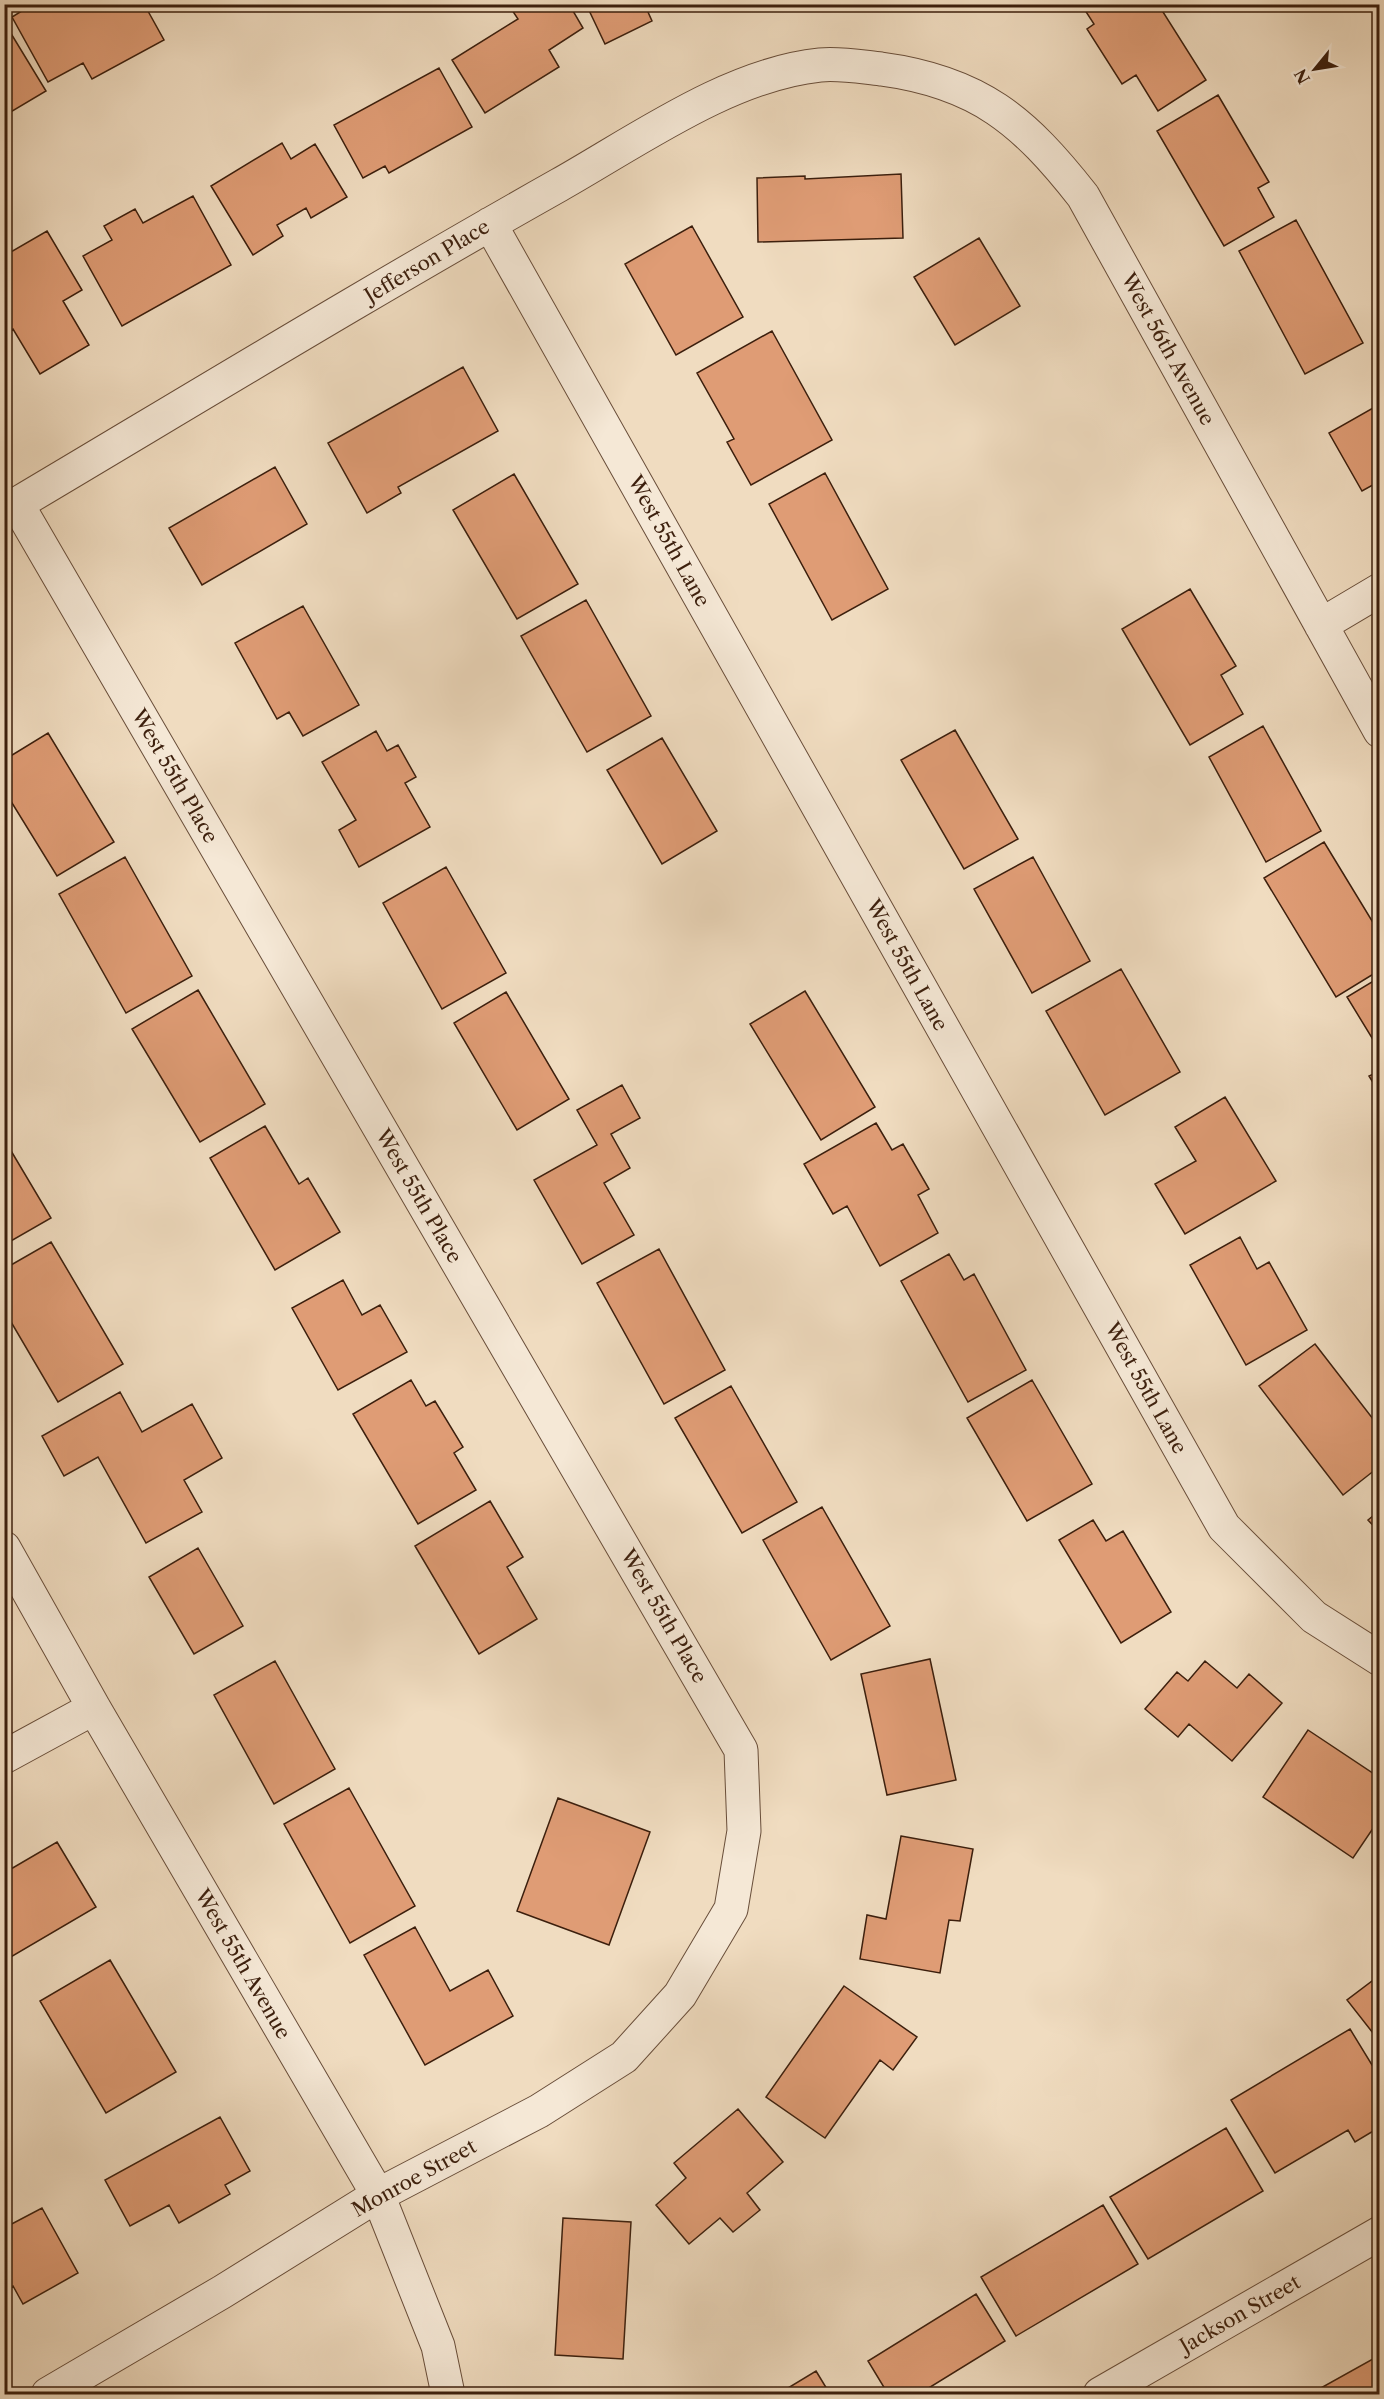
<svg xmlns="http://www.w3.org/2000/svg" width="1384" height="2399" font-family="'Libre Caslon Text',serif">
<rect width="100%" height="100%" fill="#f0dcc0"/>
<filter id="stains"><feTurbulence type="fractalNoise" baseFrequency=".00333" numOctaves="4"/><feColorMatrix values="0 0 0 0 .2 0 0 0 0 .09 0 0 0 0 .02 0 0 0 .5 -.17"/></filter>
<radialGradient id="worn" r=".72"><stop offset=".6" stop-color="#630" stop-opacity="0"/><stop offset="1" stop-color="#630" stop-opacity=".3"/></radialGradient>
<!-- building -->
<path fill="#df9c75" stroke="#3c1f0d" stroke-width="1.5" d="M33,4H144L164,40L92,79L83,63L48,82L12,17Z
M521,4H569L583,28L549,50L559,67L485,113L452,60L518,19L512,10Z
M586,4H662L648,12L652,21L605,44Z
M1081,4H1158L1206,80L1158,111L1136,75L1122,84L1087,29L1094,24Z
M4,22L46,91L4,116Z
M439,68L472,127L389,173L385,166L363,178L334,125Z
M1218,95L1269,182L1258,188L1274,217L1224,246L1157,131Z
M282,143L291,159L315,144L347,197L311,218L306,208L277,225L283,236L253,255L211,186Z
M901,174L903,238L758,242L757,178L805,176V179Z
M193,196L231,265L122,326L83,256L112,240L104,226L135,209L143,223Z
M1296,220L1363,343L1305,374L1239,251Z
M692,226L743,317L676,355L625,264Z
M47,231L82,290L63,301L89,345L40,374L13,329L4,334V256Z
M979,238L1020,306L955,345L914,277Z
M772,331L832,440L751,485L727,442L734,439L697,373Z
M463,367L498,431L398,487L401,493L367,513L328,443Z
M1380,404V481L1362,491L1329,433Z
M275,467L307,524L202,585L169,528Z
M825,473L888,589L832,620L769,504Z
M514,474L578,584L517,619L453,510Z
M1190,589L1236,666L1221,675L1243,714L1190,745L1122,629Z
M586,600L651,716L587,752L521,636Z
M303,606L359,705L303,736L289,712L277,719L235,643Z
M1263,726L1321,831L1266,862L1209,757Z
M955,730L1018,839L964,869L901,760Z
M376,731L387,751L398,745L416,777L405,783L430,827L359,867L339,830L356,820L322,762Z
M48,733L114,842L57,876L4,790V760Z
M662,738L717,831L662,864L607,770Z
M1324,842L1380,934V970L1336,997L1264,878Z
M125,857L192,976L126,1013L59,894Z
M1033,857L1090,961L1032,993L974,889Z
M446,867L506,973L442,1009L383,903Z
M1121,969L1180,1072L1105,1115L1046,1011Z
M1380,977V1051L1347,997Z
M198,990L265,1104L200,1142L132,1029Z
M805,991L875,1107L821,1140L750,1024Z
M506,992L569,1099L517,1130L454,1023Z
M1380,1071V1094L1369,1076Z
M622,1085L640,1118L611,1134L630,1168L604,1183L634,1235L582,1264L534,1180L597,1145L577,1110Z
M1225,1097L1276,1181L1185,1234L1155,1184L1196,1161L1175,1127Z
M876,1123L892,1150L903,1144L929,1189L918,1195L938,1233L880,1266L847,1206L833,1214L804,1164Z
M265,1126L299,1184L308,1178L340,1232L275,1270L210,1158Z
M4,1139L51,1218L4,1245Z
M1240,1237L1257,1269L1269,1262L1307,1330L1246,1365L1190,1265Z
M51,1242L123,1364L58,1402L4,1310V1269Z
M659,1249L725,1370L664,1404L597,1283Z
M949,1254L964,1280L974,1274L1026,1370L968,1402L901,1281Z
M343,1280L362,1315L380,1305L407,1352L338,1390L292,1308Z
M1315,1344L1380,1428V1466L1343,1495L1259,1386Z
M411,1380L426,1406L435,1401L463,1447L454,1453L476,1490L418,1524L353,1414Z
M1032,1380L1092,1484L1027,1521L967,1418Z
M731,1386L797,1502L742,1533L675,1418Z
M120,1392L142,1432L192,1404L222,1458L184,1480L202,1512L146,1543L98,1457L64,1476L42,1436Z
M490,1501L523,1557L507,1567L537,1619L479,1654L415,1546Z
M822,1507L890,1626L831,1660L763,1540Z
M1380,1510V1533L1368,1520Z
M1093,1520L1106,1541L1123,1531L1171,1612L1121,1643L1059,1540Z
M198,1548L243,1626L194,1654L149,1577Z
M930,1659L956,1780L887,1795L861,1674Z
M275,1661L335,1769L274,1804L214,1695Z
M1205,1661L1237,1688L1249,1674L1282,1703L1232,1761L1189,1724L1178,1737L1145,1709L1177,1672L1188,1681Z
M1308,1730L1380,1778V1818L1353,1858L1263,1797Z
M349,1788L415,1906L350,1943L284,1824Z
M558,1798L650,1832L609,1945L517,1911Z
M901,1836L973,1849L960,1921L949,1920L940,1973L860,1959L867,1915L886,1919Z
M57,1842L96,1907L4,1961V1873Z
M415,1927L450,1991L488,1970L513,2016L425,2065L364,1955Z
M110,1960L176,2072L106,2113L40,2001Z
M1380,1975V2042L1347,2000Z
M844,1986L917,2037L893,2070L880,2060L825,2138L766,2097Z
M1350,2029L1380,2078V2127L1355,2142L1348,2130L1275,2173L1231,2100Z
M738,2109L783,2162L747,2193L760,2210L733,2232L720,2218L689,2244L656,2205L686,2178L674,2163Z
M220,2117L250,2171L225,2185L230,2194L179,2223L169,2205L130,2226L105,2180Z
M1226,2128L1263,2191L1148,2259L1110,2197Z
M1103,2205L1138,2264L1016,2336L981,2277Z
M42,2208L78,2273L23,2304L13,2286L4,2291V2228Z
M563,2218L631,2222L623,2359L555,2355Z
M976,2294L1005,2341L919,2394H888L868,2361Z
M1380,2355V2394H1310Z
M816,2371L830,2394H778Z"/>
<g fill="none" stroke-linecap="round" stroke-linejoin="round">
<!-- street casing -->
<g stroke="#694e3a" stroke-width="35">
<path id="street" d="M490,224L1224,1527L1314,1617L1380,1659
M17,504L741,1750L744,1831L731,1909L680,1995L624,2057L539,2111L378,2195L222,2292L48,2394
M4,506L17,504C197,397 376,288 559,185C637,141 730,74 820,65C840,63 862,67 881,69C979,82 1024,121 1083,196L1380,731
M1321,625L1380,590
M4,1548L94,1708L378,2195L438,2346L448,2394
M4,1757L94,1708
M1100,2394L1380,2233"/>
</g>
<!-- street -->
<use href="#street" stroke="#f5e8d6" stroke-width="33"/>
</g>
<g text-anchor="middle" dominant-baseline="central" stroke-width="5" stroke-linejoin="round" paint-order="stroke">
<!-- street labels -->
<g font-size="20" fill="#3c1f0d" stroke="#f5e8d6">
<text transform="translate(427 261) rotate(-31)">Jefferson Place</text>
<text transform="translate(1168 349) rotate(61)">West 56th Avenue</text>
<text transform="translate(669 541) rotate(61)">West 55th Lane</text>
<text transform="translate(175 776) rotate(60)">West 55th Place</text>
<text transform="translate(907 965) rotate(61)">West 55th Lane</text>
<text transform="translate(419 1196) rotate(60)">West 55th Place</text>
<text transform="translate(1146 1388) rotate(61)">West 55th Lane</text>
<text transform="translate(664 1616) rotate(60)">West 55th Place</text>
<text transform="translate(243 1964) rotate(60)">West 55th Avenue</text>
<text transform="translate(414 2178) rotate(-29)">Monroe Street</text>
<text transform="translate(1240 2314) rotate(-30)">Jackson Street</text>
</g>
</g>
<!-- margin -->
<rect width="1384" height="2399" fill="none" stroke="#f0dcc0" stroke-width="24"/>
<rect x="6" y="6" width="1372" height="2387" fill="none" stroke="#3c1f0d" stroke-width="3"/>
<rect x="12" y="12" width="1360" height="2375" fill="none" stroke="#3c1f0d" stroke-width="1.5"/>
<!-- north arrow -->
<g transform="translate(1315 69) rotate(240)" stroke="#f5e8d6" stroke-width="4.5" paint-order="stroke">
<path d="M0-4.5L10 22L0 15L-10 22Z" fill="#3c1f0d"/>
<text y="-9" font-size="16" font-weight="bold" text-anchor="middle" fill="#3c1f0d">N</text>
</g>
<rect width="100%" height="100%" filter="url(#stains)"/>
<rect width="100%" height="100%" fill="url(#worn)"/>
</svg>
